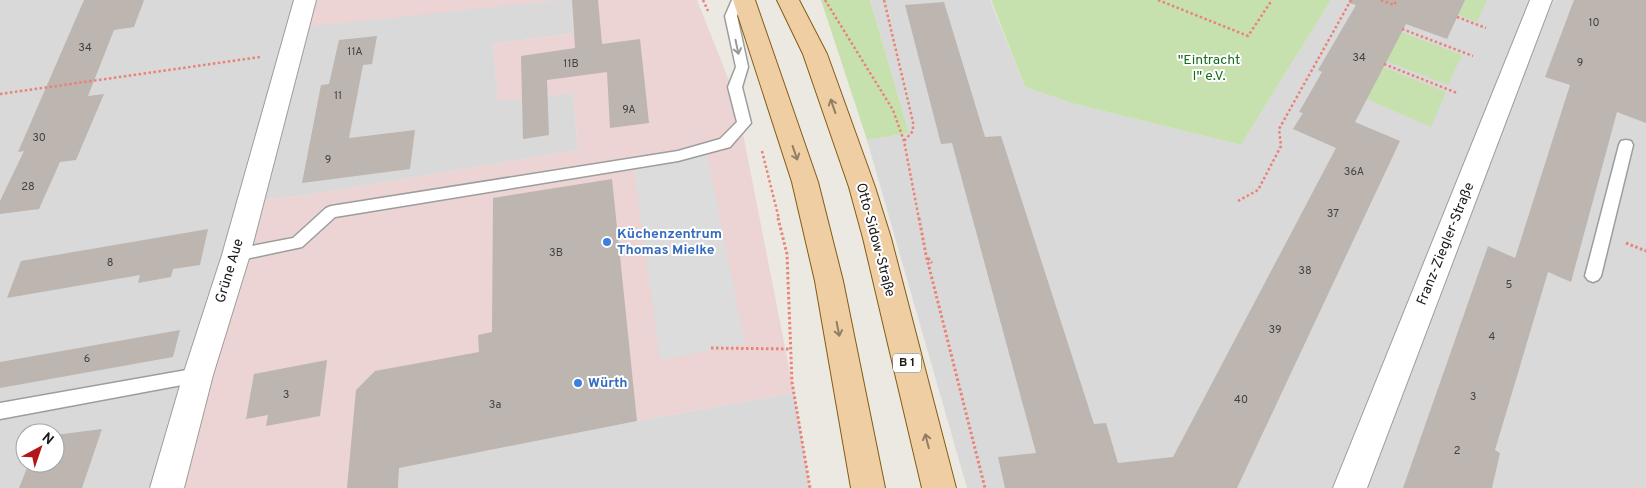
<svg xmlns="http://www.w3.org/2000/svg" width="1646" height="488" font-family="Overpass,sans-serif">
<rect width="100%" height="100%" fill="#ece9e3"/>
<!-- residential -->
<path fill="#dad9d9" fill-rule="evenodd" d="M0,0H572L573,33L493,44L498,100L573,93L578,150L307,195L250,201L167,488H0ZM25,433H55V463H25Z
M870,0H990L1025,87L1071,103L1241,145L1331,0H1646V488H967L867,140L909,133Z
M794,393L810,488H398L399,468L637,421Z"/>
<!-- commercial -->
<path fill="#ebd4d3" d="M305,0H559L297,28Z
M572,0H697L736,98L794,393L637,421L399,468L398,488H167L250,201L307,195L578,150L573,93L498,101L493,44L573,33Z"/>
<!-- grass -->
<path fill="#c7e1ae" d="M821,0H870L909,133L867,140Z
M991,0H1331L1241,145L1071,103L1025,87Z
M1465,0H1487L1477,22L1458,15Z
M1401,32L1462,55L1448,85L1386,61Z
M1383,67L1446,92L1431,127L1366,99Z"/>
<!-- parking -->
<path fill="#dcdcdc" d="M706,149L745,344L660,360L633,161Z"/>
<!-- building -->
<path fill="#bcb5b0" d="M84,0H144L134,27L114,30L88,96L104,94L76,160L60,162L39,209L0,214V201L24,151L18,152Z
M572,0H598L602,44L640,39L649,123L610,128L607,72L547,80L549,135L523,139L521,56L575,48Z
M1350,0H1465L1447,39L1406,24L1355,122L1400,141L1237,488H1005L998,457L1036,453L952,143L941,144L905,5L944,2L985,137L1001,136L1094,424L1106,423L1118,463L1173,457L1336,148L1293,129L1303,113L1299,112L1322,72L1318,70L1356,5L1349,3Z
M1574,0H1646V123L1617,112L1571,282L1548,272L1495,450L1500,453L1492,488H1403L1488,246L1515,258L1570,85L1545,77Z
M377,36L372,64L363,65L349,138L415,130L410,169L302,183L321,85L329,84L339,40Z
M612,179L637,421L399,468L398,488H347L356,390L375,371L479,352L478,335L492,332L493,198Z
M208,229L200,265L173,269L171,277L138,283L140,275L7,298L21,261Z
M180,330L173,357L0,388V362Z
M327,360L320,416L266,426L268,415L246,419L254,374Z
M102,429L82,488H19L29,463H55V435Z"/>
<g fill="none" stroke-linecap="round" stroke-linejoin="round">
<!-- lane casing -->
<g stroke="#9d9d9d" stroke-width="3">
<path id="lane" d="M732,0H744L737,16L748,67L742,87L751,123L730,147L678,161L335,217L302,247L236,261L231,259L228,255L231,251L236,249L293,238L326,208L331,206L678,151L720,139L737,122L728,87L736,67L725,16Z
M1626,140L1631,141L1633,145L1601,276L1598,280L1593,282L1588,280L1585,276L1619,145L1621,141Z
M198,368L204,370L206,375L204,380L198,382L0,419V403Z"/>
</g>
<!-- street casing -->
<g stroke="#9d9d9d" stroke-width="2">
<path id="street" d="M294,0H316L250,255L213,375L184,488H150L183,375L222,255Z
M1530,0H1552L1367,488H1333Z"/>
</g>
<!-- primary casing -->
<g stroke="#835c11" stroke-width="2">
<path id="primary" d="M733,0H755L818,182L843,281L885,488H851L815,281L792,182Z
M777,0H799L827,54L875,187L891,238L956,488H922L863,238L849,187L803,54Z"/>
</g>
<!-- path-far1 -->
<path stroke="#e98277" stroke-width="2.5" stroke-dasharray="2.5 2.5" stroke-linecap="butt" d="M703,0L708,11
M825,0L893,110L904,141L919,219
M884,0L913,122V131L904,141
M1158,0L1248,36L1272,0
M1381,0L1394,5L1397,0
M1457,17L1486,28
M1402,29L1473,56
M1384,64L1457,93
M0,94L260,57
M762,151L779,219
M1238,201L1258,190L1281,146L1279,129L1351,0"/>
<!-- path -->
<path stroke="#e98277" stroke-width="3" stroke-dasharray="2.5 2.5" stroke-linecap="butt" d="M778,218L787,254L792,382L810,488
M919,218L926,255L985,488
M1626,243L1646,251
M928,258L932,263
M711,348L791,349"/>
<!-- lane -->
<use href="#lane" fill="#fff" fill-rule="evenodd"/>
<!-- street -->
<use href="#street" fill="#fff" fill-rule="evenodd"/>
<!-- primary -->
<use href="#primary" fill="#f0cea3" fill-rule="evenodd"/>
</g>
<!-- one-way arrows -->
<defs><path id="oneway-shaft" d="M-6 0H5M1.5-3L5.5 0L1.5 3" fill="none" stroke-width="1.6" stroke-linecap="round" stroke-linejoin="round" transform="scale(1.25)"/></defs>
<use stroke="#999" href="#oneway-shaft" transform="translate(737 47) rotate(78)"/>
<g stroke="#917e66">
<use href="#oneway-shaft" transform="translate(833 106) rotate(-109)"/>
<use href="#oneway-shaft" transform="translate(795 153) rotate(71)"/>
<use href="#oneway-shaft" transform="translate(838 329) rotate(79)"/>
<use href="#oneway-shaft" transform="translate(927 441) rotate(-104)"/>
</g>
<!-- markers -->
<g fill="#3f7fe0" stroke="#fff" stroke-width="2">
<circle cx="607" cy="242" r="5"/>
<circle cx="578" cy="383" r="5"/>
</g>
<g text-anchor="middle" dominant-baseline="central" stroke-width="4" stroke-linejoin="round" paint-order="stroke">
<!-- number labels -->
<g font-size="11" fill="#444241">
<text x="1594" y="23">10</text>
<text x="85" y="48">34</text>
<text x="355" y="52">11A</text>
<text x="1359" y="58">34</text>
<text x="1580" y="63">9</text>
<text x="571" y="64">11B</text>
<text x="338" y="96">11</text>
<text x="629" y="110">9A</text>
<text x="39" y="138">30</text>
<text x="328" y="160">9</text>
<text x="1354" y="172">36A</text>
<text x="28" y="187">28</text>
<text x="1333" y="214">37</text>
<text x="556" y="253">3B</text>
<text x="110" y="263">8</text>
<text x="1305" y="271">38</text>
<text x="1509" y="285">5</text>
<text x="1275" y="330">39</text>
<text x="1492" y="337">4</text>
<text x="87" y="359">6</text>
<text x="286" y="395">3</text>
<text x="1473" y="397">3</text>
<text x="1241" y="400">40</text>
<text x="495" y="405">3a</text>
<text x="1457" y="451">2</text>
</g>
<!-- shield labels -->
<rect fill="#fff" stroke="#606060" stroke-width="1" x="893" y="353.5" width="28" height="19" rx="4"/>
<g font-size="12" font-weight="bold" fill="#1c1c1c">
<text x="907" y="363">B 1</text>
</g>
<!-- park labels -->
<g font-size="14" fill="#176c1e" stroke="#fff">
<text x="1209" y="60">"Eintracht<tspan x="1209" dy="16">I" e.V.</tspan></text>
</g>
<!-- shop labels -->
<g font-size="14" font-weight="bold" fill="#366cbe" stroke="#fff" text-anchor="start">
<text x="617" y="234">Küchenzentrum<tspan x="617" dy="16">Thomas Mielke</tspan></text>
<text x="588" y="383">Würth</text>
</g>
<!-- street labels -->
<g font-size="14" fill="#1c1c1c" stroke="#fff">
<text transform="translate(875 240) rotate(75)">Otto-Sidow-Straße</text>
<text transform="translate(1446 244) rotate(-68)">Franz-Ziegler-Straße</text>
<text transform="translate(230 271) rotate(-73)">Grüne Aue</text>
</g>
</g>
<!-- north arrow -->
<g transform="translate(40 448) rotate(40)"><circle r="24" fill="#ffffff" stroke="#a4a4a4"/>
<path d="M0-4L9 19L0 12L-9 19Z" fill="#b11718"/>
<text y="-8" font-size="14" font-weight="bold" text-anchor="middle" fill="#1c1c1c">N</text>
</g>
</svg>
